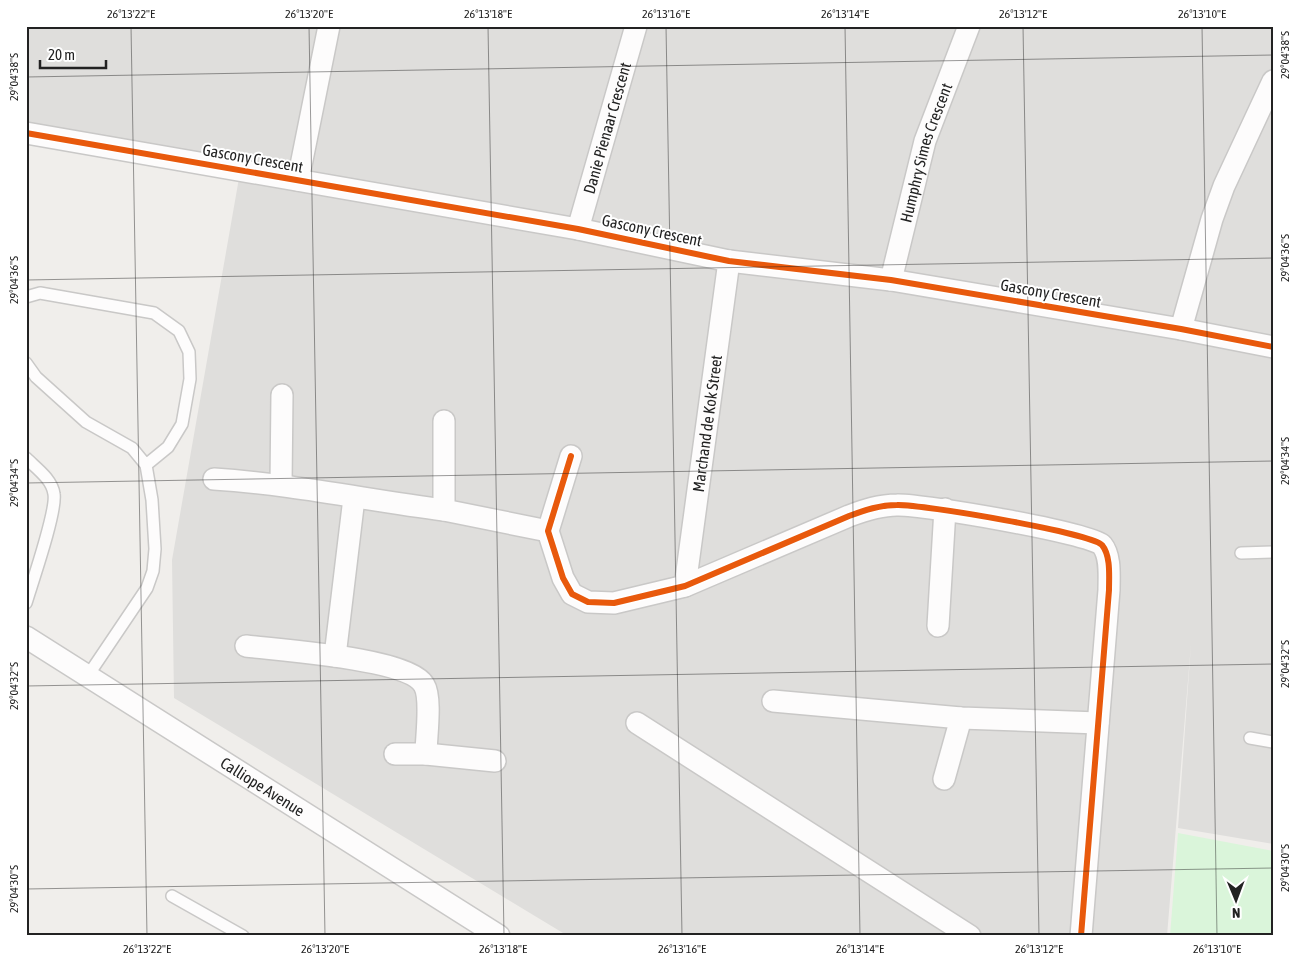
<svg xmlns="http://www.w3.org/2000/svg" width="1299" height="962" font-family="'Asap Condensed',sans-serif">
<rect width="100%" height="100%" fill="#f0eeeb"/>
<!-- residential -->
<path fill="#dfdedc" d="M26,26H1273V844L1178,828L1191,644L1167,936H568L174,698L172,560L242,161L26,124Z"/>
<!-- park -->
<path fill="#daf5da" d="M1178,833L1273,851V936H1170Z"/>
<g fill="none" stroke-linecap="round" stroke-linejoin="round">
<!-- service casing -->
<g stroke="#c9c8c7" stroke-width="14">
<path id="service" d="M26,297L40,293L154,313L179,331L189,352L190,379L182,424L168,447L146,465
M26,363L36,377L86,422L132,448L146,465L152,500L155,549L153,571L147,588L87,677
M26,458C36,468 52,479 54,494C57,511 32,583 26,603
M1241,553L1273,552
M1250,738L1273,742
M172,896L243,936"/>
</g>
<!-- minor casing -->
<g stroke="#c9c8c7" stroke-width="24">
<g id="minor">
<path d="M26,133L578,229L729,261L891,280L1181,329L1273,347"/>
<path d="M298,180L329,26"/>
<path id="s1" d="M578,229L636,26"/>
<path id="s2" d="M891,280L925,141L969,26"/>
<path d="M1181,329L1212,219L1224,186L1273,81"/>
<path d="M444,421V510L548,531"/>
<path d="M571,456L548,531L563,578L572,594L588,602L614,603L685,586L849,516C865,510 880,505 897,505C921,504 1091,533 1102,545C1111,556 1109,576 1109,590L1081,936"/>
<path d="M214,479C291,484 367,500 444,510"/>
<path d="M281,484L282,395"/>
<path id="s3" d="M685,586L729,261"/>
<path d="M938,626L945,509"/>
<path id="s4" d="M26,637L499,936"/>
<path d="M246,646C278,650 409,658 424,685C432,698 426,738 426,754L495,761"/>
<path d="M335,656L354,498"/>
<path d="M773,701L961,718L1098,723"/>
<path d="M637,723L970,936"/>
<path d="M395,754H426"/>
<path d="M944,779L961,718"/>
</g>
</g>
<!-- service -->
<use href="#service" stroke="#fdfcfc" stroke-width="11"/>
<!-- minor -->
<use href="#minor" stroke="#fdfcfc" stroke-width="21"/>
<!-- cycleway casing -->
<g stroke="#fff" stroke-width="9">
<path id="cycleway" d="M26,133L578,229L729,261L891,280L1181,329L1273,347
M571,456L548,531L563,578L572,594L588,602L614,603L685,586L849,516C865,510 880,505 897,505C921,504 1091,533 1102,545C1111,556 1109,576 1109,590L1081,936"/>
</g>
<!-- cycleway -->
<use href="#cycleway" stroke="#e8590c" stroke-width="6"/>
</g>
<!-- ticks -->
<path fill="none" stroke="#222" stroke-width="1" stroke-opacity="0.45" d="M131,26L147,936M309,26L325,936M488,26L504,936M666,26L682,936M845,26L860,936M1023,26L1039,936M1202,26L1217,936M26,77L1273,55M26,280L1273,258M26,483L1273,461M26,686L1273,664M26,889L1273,868"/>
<g text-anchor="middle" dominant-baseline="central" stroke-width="4" stroke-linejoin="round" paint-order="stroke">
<!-- street labels -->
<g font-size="16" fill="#222" stroke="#fff">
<text stroke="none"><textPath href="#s1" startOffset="105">Danie Pienaar Crescent</textPath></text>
<text stroke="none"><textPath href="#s2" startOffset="132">Humphry Simes Crescent</textPath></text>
<text transform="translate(253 158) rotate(10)">Gascony Crescent</text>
<text transform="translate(652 230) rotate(12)">Gascony Crescent</text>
<text transform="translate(1051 293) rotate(10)">Gascony Crescent</text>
<text stroke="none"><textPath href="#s3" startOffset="164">Marchand de Kok Street</textPath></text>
<text stroke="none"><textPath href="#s4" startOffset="280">Calliope Avenue</textPath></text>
</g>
</g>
<!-- border -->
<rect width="1299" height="962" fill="none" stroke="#ffffff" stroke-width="55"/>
<!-- north arrow -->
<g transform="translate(1236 900) rotate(179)" stroke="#ffffff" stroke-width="4" paint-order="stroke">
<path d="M0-4L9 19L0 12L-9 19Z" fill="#222222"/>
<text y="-8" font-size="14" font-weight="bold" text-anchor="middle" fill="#222222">N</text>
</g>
<!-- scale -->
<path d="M40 60v8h66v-8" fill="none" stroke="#222222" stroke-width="2.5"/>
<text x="48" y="60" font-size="15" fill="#222222" stroke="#ffffff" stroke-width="4" paint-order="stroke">20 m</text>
<rect x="28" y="28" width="1244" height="906" fill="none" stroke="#222" stroke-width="2"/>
<g font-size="12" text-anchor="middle" fill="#222">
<text x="131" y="18">26°13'22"E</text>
<text x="309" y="18">26°13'20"E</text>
<text x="488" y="18">26°13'18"E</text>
<text x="666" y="18">26°13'16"E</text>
<text x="845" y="18">26°13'14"E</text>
<text x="1023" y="18">26°13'12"E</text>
<text x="1202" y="18">26°13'10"E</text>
<text transform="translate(1285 55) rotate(-90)" y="4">29°04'38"S</text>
<text transform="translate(14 77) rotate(-90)" y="4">29°04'38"S</text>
<text transform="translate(1285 258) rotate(-90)" y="4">29°04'36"S</text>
<text transform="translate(14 280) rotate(-90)" y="4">29°04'36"S</text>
<text transform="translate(1285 461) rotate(-90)" y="4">29°04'34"S</text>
<text transform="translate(14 483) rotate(-90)" y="4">29°04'34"S</text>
<text transform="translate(1285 664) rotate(-90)" y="4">29°04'32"S</text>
<text transform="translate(14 686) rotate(-90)" y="4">29°04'32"S</text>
<text transform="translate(1285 868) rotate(-90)" y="4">29°04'30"S</text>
<text transform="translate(14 889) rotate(-90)" y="4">29°04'30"S</text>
<text x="147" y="953">26°13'22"E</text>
<text x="325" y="953">26°13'20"E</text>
<text x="503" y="953">26°13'18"E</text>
<text x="682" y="953">26°13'16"E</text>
<text x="860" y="953">26°13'14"E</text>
<text x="1039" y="953">26°13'12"E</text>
<text x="1217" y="953">26°13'10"E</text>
</g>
</svg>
